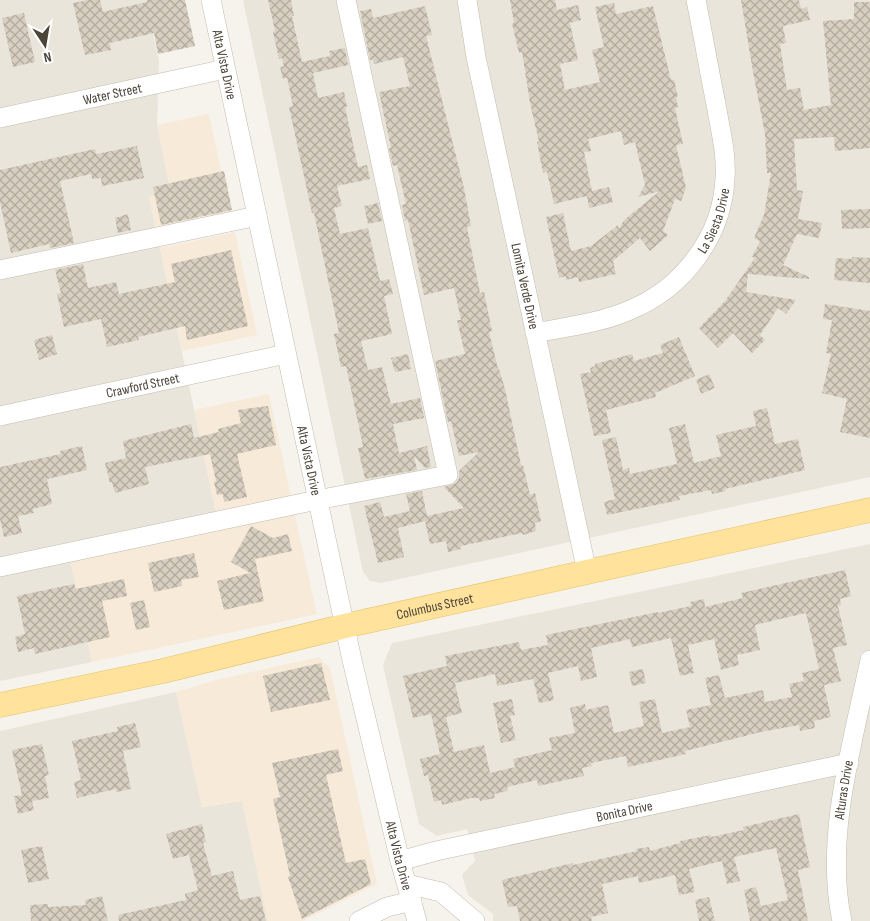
<svg xmlns="http://www.w3.org/2000/svg" width="870" height="921" font-family="'Sofia Sans Condensed',sans-serif">
<defs>
<pattern id="building-cross-hatch" width="8" height="8" patternUnits="userSpaceOnUse" patternTransform="scale(1.25)"><rect width="8" height="8" fill="#d8cfc1"/><path d="M0 0l8 8M0 8l8-8" fill="none" stroke="#b1aa9e"/></pattern>
</defs>
<rect width="100%" height="100%" fill="#f6f3ec"/>
<!-- residential -->
<path fill="#eae5da" d="M0,0H146L159,62L157,125L171,192L149,197L216,513L70,559L92,662L0,681Z
M243,0H870V477L381,583L370,581L363,572Z
M870,544V921H493V914L468,895L462,875L475,861L467,829L437,836L419,824L383,665L392,643Z
M176,692L202,807L242,801L268,921H0V731Z"/>
<!-- commercial -->
<path fill="#f7ead8" d="M209,114L231,217L157,233L149,197L171,192L157,125Z
M235,232L257,335L182,351L160,248Z
M269,394L291,497L216,513L194,410Z
M294,511L317,614L92,662L70,559Z
M319,657L330,668L377,884L303,921H268L242,801L202,807L176,692L216,680Z"/>
<!-- building -->
<path fill="url(#building-cross-hatch)" fill-rule="evenodd" d="M88,0H100L103,12L147,2L146,0H185L195,46L158,54L154,33L110,43L111,50L85,55L73,3Z
M268,0H291L294,16H292L302,62L330,56L329,51L345,48L348,65L313,73L318,98L344,92L347,107H345L358,167L367,165L370,179L337,186L342,206L334,208L340,234L368,228L380,281L389,279L393,294L384,296L392,334L361,341L368,370L382,367L391,404L420,398L424,418L393,424L399,453L427,446L431,467L425,468L414,456L417,470L365,479L358,448L363,447L359,427L346,366L341,367L334,334L339,333L314,213H312L289,107L293,106L287,78L283,79L280,67L284,66L282,58L279,59L273,32L275,31Z
M510,0H555L557,10L578,5L581,20L570,23L578,60L560,64L565,90L600,82L592,50L604,47L595,7L614,3L616,14L653,6L671,80H674L678,96L676,97L678,107L675,108L683,144L676,145L686,188L681,201L675,199L663,231L668,235L650,251L640,238L613,261L616,274L579,282L578,277L566,280V276L559,278L546,217L563,213L571,251L591,246L618,225L619,229L624,220L660,191L638,197L645,185L635,142L624,145L621,131L588,139L591,151L584,152L592,191L609,187L613,202L589,208L587,196L554,204L547,172L543,173L537,142H539L530,103L522,52L519,53L512,24L514,23Z
M741,0H799L801,9L807,7L810,20L783,26L786,43L780,44L787,90L800,88L804,110L831,105L823,21L854,19V2H870V148L835,151L834,137L794,139L797,190L803,191L798,219L822,223L819,238L797,234L783,265L809,277V279L748,274L746,292L796,300L786,314L778,308L760,335L765,340L752,353L733,333L718,348L699,328L725,301L755,258L752,257L760,241L754,238L764,215L771,173H767L765,134L753,72Z
M425,6L432,35L426,36L464,188L471,226L467,227L480,293L484,292L492,331L489,332L498,369H499L505,389L521,465H523L530,495L535,493L541,521L535,523L536,531L523,535L522,533L461,546V549L448,552L446,541L430,544L425,521L398,528L404,557L378,563L364,506L380,502L384,517L410,511L406,494L422,491L427,516L464,508L444,487L456,483L459,478V471L479,452L459,456L451,421L448,422L435,361L465,354L457,320H461L454,288L424,295L408,220L405,221L402,205L406,204L397,165L393,166L389,148H391L379,92L410,86L403,57L374,64L373,60H370L360,11L371,9L373,18Z
M24,13L35,62L13,67L2,18Z
M137,146L144,178L102,186L101,178L92,179L91,174L60,181L74,243L50,248L49,244L11,253L0,202V170L95,149L96,154Z
M224,171L232,210L161,225L153,187Z
M378,203L382,221L368,224L364,206Z
M870,209V228L842,229L841,210Z
M128,214L131,230L118,233L115,218Z
M231,250L248,326L187,340L185,326L138,337L139,340L107,347L101,319L64,327L57,294L61,293L55,270L83,264L88,288L116,282L119,294L175,282L171,264Z
M852,257L870,258V283L834,280L836,258L852,259Z
M825,304L870,311V438L840,432L847,399L822,393L831,354L826,353L832,320L823,319Z
M52,335L57,354L39,360L34,340Z
M679,337L695,376L655,393L656,397L606,410L611,433L594,436L580,374L591,372L590,368L595,366V364L632,354L634,361L663,353L660,345Z
M408,354L411,369L395,372L391,358Z
M709,374L715,388L701,394L696,380Z
M268,406L276,445L237,454L247,497L224,502L223,494L217,495L214,482L216,481L210,454L145,467L149,484L115,493L112,482L110,483L105,463L126,458L123,441L191,424L194,438L219,432L218,429L241,423L238,410Z
M767,408L775,444L798,439L805,470L725,489L726,491L712,494L711,490L679,496L680,500L607,515L604,502L615,499L602,440L616,437L623,470L629,468L630,474L677,464L669,428L685,424L694,463L721,456L716,435L756,426L753,411Z
M82,446L87,470L47,479L52,504L33,509L34,513L18,516L22,533L4,537L0,519V467L61,454L60,451Z
M251,526L273,538L288,534L292,551L255,559L264,601L224,610L217,581L250,573L231,562Z
M194,553L199,577L181,580L182,586L154,592L148,563Z
M845,570L851,596L840,599L841,605L838,606L847,645L833,648L841,681L824,685L831,717L814,721L815,728L800,731L799,725L761,732L685,751L686,754L628,767L626,756L591,763L592,766L582,768L584,776L538,786L537,780L507,787L508,791L494,794L495,798L480,801L479,798H471L442,805L441,800L434,802L428,775L424,776L420,759L440,754L431,714L413,718L403,676L447,666L445,656L519,642L521,650L548,645L546,635L658,612V613L691,606L690,602L704,599L705,607L743,598L741,593ZM806,613L819,669L802,673L804,681L789,684L792,697L765,702L763,690L725,698L719,675L705,678L711,705L686,710L690,727L662,733L655,699L639,702L644,726L614,733L608,705L586,710L585,704L570,708L575,733L549,738L552,750L513,759L515,767L490,773L484,745L454,752L446,717L462,713L455,683L495,674L497,686L533,679L539,703L554,700L548,673L578,666L581,681L597,677L591,648L630,639L632,647L671,638L680,676L694,673L688,645L714,639L721,670L739,665L737,655L760,650L755,625Z
M124,579L127,596L102,601L110,637L35,654L34,648L18,652L15,637L25,634L17,596L74,584L76,589Z
M144,600L150,627L136,630L130,603Z
M321,663L330,700L271,712L263,676Z
M643,669L646,683L632,686L629,672Z
M512,699L515,715L510,716L516,740L501,743L493,703Z
M135,723L141,747L123,751L131,789L116,792V789L77,798L74,782L81,780L72,741L118,731L117,727Z
M42,744L49,775L45,776L49,798L32,801L34,810L18,814L14,796L22,795L12,750Z
M338,749L343,771L326,775L346,863L365,859L371,884L302,919L288,877L290,876L273,799L280,797L272,763Z
M799,814L810,867L798,870L808,921H750L744,890L756,887L761,906L788,900L776,848L734,857L740,881L727,884L722,861L689,869L695,892L679,895L675,875L639,883L638,876L602,884L608,913L591,917L592,921H520L517,906L508,907L502,880L573,863V865L637,851L636,849L649,847L650,851L680,843V841L711,835V837L744,830L743,827Z
M202,824L206,842L203,843L212,876L233,871L240,900L260,896L266,921H119L118,915L186,900L185,894L198,890L189,855L173,859L166,834Z
M42,846L49,879L28,883L21,850Z
M102,896L108,921H31L30,905L48,904V907L86,905L85,900Z
M709,897L715,921H699L695,900Z"/>
<g fill="none" stroke-linecap="round" stroke-linejoin="round">
<!-- minor casing -->
<g stroke="#c2bbae" stroke-width="20">
<g id="minor">
<path id="s1" d="M211,0L352,660L400,861L417,921"/>
<path id="s2" d="M467,0L476,57L587,572"/>
<path id="s3" d="M0,118L225,69"/>
<path d="M0,270L257,216"/>
<path id="s4" d="M535,333C566,327 601,323 630,310C683,288 722,237 725,179C727,154 720,129 716,104C709,70 703,35 696,0"/>
<path id="s5" d="M0,416L286,354"/>
<path d="M0,567L317,500L448,475L346,0"/>
<path id="s6" d="M400,861L436,851L849,763"/>
<path d="M407,884L441,892L475,921"/>
<path d="M359,921L387,907L412,901"/>
<path id="s7" d="M842,921C824,838 853,742 870,660"/>
</g>
</g>
<!-- major casing -->
<g stroke="#e6c16a" stroke-width="25">
<g id="major">
<path id="s8" d="M0,705L163,671L345,626L587,572L870,510"/>
</g>
</g>
<!-- minor -->
<use href="#minor" stroke="#fff" stroke-width="19"/>
<!-- major -->
<use href="#major" stroke="#ffe39c" stroke-width="24"/>
</g>
<g text-anchor="middle" dominant-baseline="central" stroke-width="4.5" stroke-linejoin="round" paint-order="stroke">
<!-- street labels -->
<g font-size="14" fill="#4b4439" stroke="#fff">
<text stroke="none"><textPath href="#s1" startOffset="66">Alta Vista Drive</textPath></text>
<text stroke="none"><textPath href="#s3" startOffset="115">Water Street</textPath></text>
<text stroke="none"><textPath href="#s4" startOffset="225">La Siesta Drive</textPath></text>
<text stroke="none"><textPath href="#s2" startOffset="292">Lomita Verde Drive</textPath></text>
<text stroke="none"><textPath href="#s5" startOffset="146">Crawford Street</textPath></text>
<text stroke="none"><textPath href="#s1" startOffset="471">Alta Vista Drive</textPath></text>
<text stroke="none"><textPath href="#s8" startOffset="446">Columbus Street</textPath></text>
<text stroke="none"><textPath href="#s7" startOffset="132">Alturas Drive</textPath></text>
<text stroke="none"><textPath href="#s6" startOffset="230">Bonita Drive</textPath></text>
<text stroke="none"><textPath href="#s1" startOffset="876">Alta Vista Drive</textPath></text>
</g>
</g>
<!-- north arrow -->
<g transform="translate(45 45) rotate(168)" stroke="#ffffff" stroke-width="4" paint-order="stroke">
<path d="M0-4L9 19L0 12L-9 19Z" fill="#4b4439"/>
<text y="-8" font-size="14" font-weight="bold" text-anchor="middle" fill="#4b4439">N</text>
</g>
</svg>
